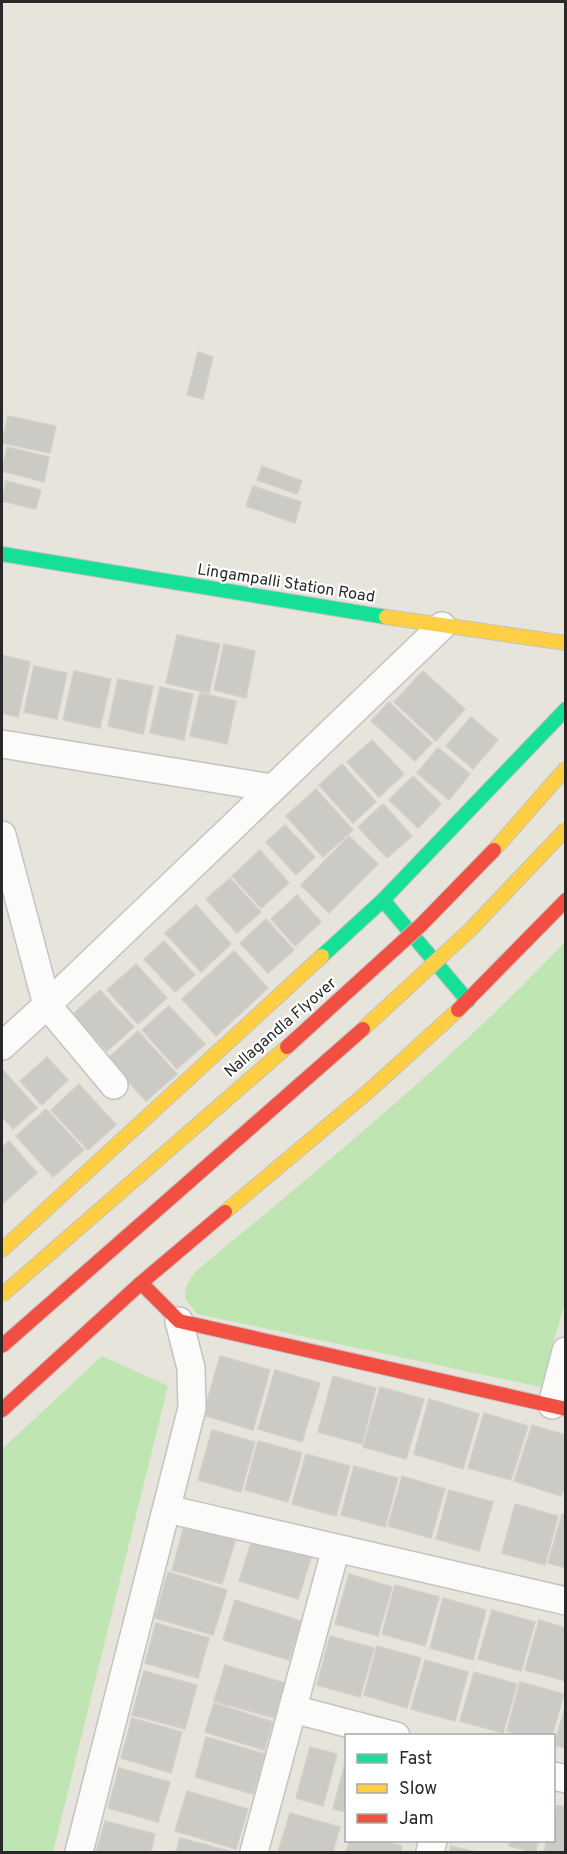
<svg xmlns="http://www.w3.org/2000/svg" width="567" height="1854" font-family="Overpass,sans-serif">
<rect width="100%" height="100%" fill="#e7e4dc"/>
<!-- green -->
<path fill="#bfe6b2" d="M565,942V1302L541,1387L197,1314L185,1299L186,1286L195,1272C322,1166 451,1062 565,942Z
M102,1356L168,1386L53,1852H2V1449Z"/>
<!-- building -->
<path fill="#cccac4" stroke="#d2cfc8" stroke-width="1.5" d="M198,352L213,357L203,399L187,395Z
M8,416L56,426L50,453L2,443Z
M7,447L49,457L44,482L2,471Z
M262,466L302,481L297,494L257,480Z
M6,481L41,490L36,509L2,501Z
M253,486L301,502L295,523L246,506Z
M177,635L220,644L209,693L166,683Z
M224,644L255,651L246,698L214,690Z
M2,655L30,662L18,717L2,713Z
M34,666L67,673L57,719L24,712Z
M74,671L111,679L100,728L63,720Z
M423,671L465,709L436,741L394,702Z
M118,679L153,686L143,734L108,726Z
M160,687L193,694L184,740L150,733Z
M200,693L236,701L227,744L190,736Z
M389,702L432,743L415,761L371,721Z
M471,717L498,740L473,769L446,746Z
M372,740L404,774L379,797L347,762Z
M438,748L470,774L449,800L417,773Z
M342,764L376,802L353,823L319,785Z
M413,776L441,804L418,828L389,800Z
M316,789L353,830L323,857L286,816Z
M383,804L412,836L387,858L358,827Z
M285,825L315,857L296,875L266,842Z
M349,836L378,864L329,913L301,885Z
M260,850L289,883L261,908L232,876Z
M230,878L261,912L237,933L206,899Z
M297,895L321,922L295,946L271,919Z
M196,905L231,944L201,972L165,933Z
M266,919L294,950L268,973L240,943Z
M164,941L195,975L175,992L144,959Z
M234,951L268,988L216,1036L182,999Z
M136,964L167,998L138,1024L107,990Z
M100,990L134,1027L107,1051L73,1014Z
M169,1006L205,1044L177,1069L142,1030Z
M138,1031L177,1074L146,1101L107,1059Z
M47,1057L68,1080L42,1105L20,1081Z
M2,1069L37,1108L13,1129L2,1117Z
M79,1084L116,1125L88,1150L51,1110Z
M46,1109L84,1150L53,1177L16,1136Z
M9,1141L37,1173L2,1204V1148Z
M220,1356L270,1370L253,1430L203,1415Z
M275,1370L320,1383L302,1442L258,1429Z
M333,1376L376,1388L362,1444L318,1432Z
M380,1387L424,1399L406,1459L363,1447Z
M429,1399L479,1414L463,1469L414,1454Z
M484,1413L528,1426L511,1480L468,1468Z
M532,1425L566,1435V1482L561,1496L514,1481Z
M212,1430L255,1442L241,1492L198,1480Z
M258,1441L302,1453L288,1502L245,1490Z
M306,1454L350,1466L336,1516L292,1504Z
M354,1466L398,1478L385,1527L341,1515Z
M402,1476L445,1489L431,1538L388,1526Z
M449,1490L493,1502L479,1551L436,1539Z
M515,1504L558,1516L545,1565L502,1553Z
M562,1514L566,1515V1568L548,1563Z
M185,1523L236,1538L222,1584L172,1570Z
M253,1537L312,1555L298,1599L239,1581Z
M168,1572L227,1590L213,1635L155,1618Z
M349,1574L392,1587L378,1636L335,1624Z
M395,1585L439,1597L425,1646L382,1634Z
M443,1598L486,1610L473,1660L430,1648Z
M235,1600L301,1621L289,1660L223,1640Z
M492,1610L535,1622L521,1671L478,1659Z
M539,1620L566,1628V1681L525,1670Z
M156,1623L209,1638L198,1678L145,1663Z
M330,1636L374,1648L360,1697L317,1685Z
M377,1646L421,1658L407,1708L364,1695Z
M425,1660L468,1672L455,1721L411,1709Z
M225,1665L285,1683L274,1718L214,1701Z
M144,1671L197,1685L185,1729L132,1715Z
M474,1672L517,1684L503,1733L460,1721Z
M520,1682L564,1694L552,1736H523L507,1731Z
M214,1703L273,1722L264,1750L205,1732Z
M566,1704V1748L554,1745Z
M132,1718L182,1732L171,1773L121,1758Z
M206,1737L265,1754L253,1794L195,1777Z
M310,1747L337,1754L323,1806L296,1798Z
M346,1759V1812L333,1809Z
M119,1768L170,1782L158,1822L108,1808Z
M187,1791L248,1809L236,1849L175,1831Z
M557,1805L566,1807V1852H544L547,1840H554V1817Z
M290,1813L340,1827L333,1852H278Z
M105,1821L155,1834L151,1852H96Z
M180,1838L233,1852H176Z
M350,1840H383L402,1846L401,1852H346Z
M510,1840H539L535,1852L509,1846Z
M451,1846L476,1852H450Z"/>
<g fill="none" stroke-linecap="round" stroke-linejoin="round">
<!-- street casing -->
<g stroke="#c4c2c2" stroke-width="30">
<path id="street" d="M2,744L272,788
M2,835L47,1005L114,1085
M2,1046L47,1005L442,626
M552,1405L566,1351
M167,1509L566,1601
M293,1709L396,1736
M554,1776L566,1779
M79,1852L192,1408L191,1368L179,1321
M254,1852L336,1548
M430,1852L433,1840"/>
</g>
<!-- fast casing -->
<g stroke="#c4c2c2" stroke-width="16">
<path id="fast" d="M2,554L386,617
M383,900L468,1001
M322,956L383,900L566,709"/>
</g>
<!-- slow casing -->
<g stroke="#c4c2c2" stroke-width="16">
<path id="slow" d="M386,617L566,643
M225,1212L370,1090L458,1010
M2,1250L322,956"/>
</g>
<!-- jam casing -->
<g stroke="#c4c2c2" stroke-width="16">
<path id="jam" d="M458,1010L566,900
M141,1283L179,1321L566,1409
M2,1410L141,1283L225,1212"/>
</g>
<!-- street -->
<use href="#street" stroke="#fbfbfa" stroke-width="27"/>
<!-- fast -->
<use href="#fast" stroke="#16e098" stroke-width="14"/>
<!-- slow -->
<use href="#slow" stroke="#ffcf43" stroke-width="14"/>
<!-- jam -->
<use href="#jam" stroke="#f24e42" stroke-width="14"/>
<!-- slow-bridge casing -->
<g stroke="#c3c2bf" stroke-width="16" stroke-linecap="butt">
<path id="slow-bridge" d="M494,850L566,768
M363,1029L471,929L566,829
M2,1295L287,1047"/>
</g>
<!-- jam-bridge casing -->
<g stroke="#c3c2bf" stroke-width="16" stroke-linecap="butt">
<path id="jam-bridge" d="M287,1047L421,925L494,850
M2,1346L363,1029"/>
</g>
<!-- slow-bridge -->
<use href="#slow-bridge" stroke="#ffcf43" stroke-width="14"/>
<!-- jam-bridge -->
<use href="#jam-bridge" stroke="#f24e42" stroke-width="14"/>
</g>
<g text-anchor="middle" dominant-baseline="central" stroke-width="4.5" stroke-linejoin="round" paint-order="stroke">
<!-- street labels -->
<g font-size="16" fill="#282828" stroke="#fff">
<text transform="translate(286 584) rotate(9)">Lingampalli Station Road</text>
<text transform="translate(281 1028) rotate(-41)">Nallagandla Flyover</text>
</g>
</g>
<!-- border -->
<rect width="567" height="1854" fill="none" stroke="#282828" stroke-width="6"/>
<!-- legend -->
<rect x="345" y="1734" width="210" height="108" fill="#ffffff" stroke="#a9a9a9" stroke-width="1.5"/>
<rect x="357" y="1754" width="30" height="9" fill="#16e098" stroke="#a9a9a9" stroke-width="1.5"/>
<text x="399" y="1764" font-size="18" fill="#282828">Fast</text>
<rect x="357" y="1784" width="30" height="9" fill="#ffcf43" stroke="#a9a9a9" stroke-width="1.5"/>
<text x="399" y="1794" font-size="18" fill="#282828">Slow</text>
<rect x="357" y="1814" width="30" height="9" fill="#f24e42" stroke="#a9a9a9" stroke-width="1.5"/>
<text x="399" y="1824" font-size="18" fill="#282828">Jam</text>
</svg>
